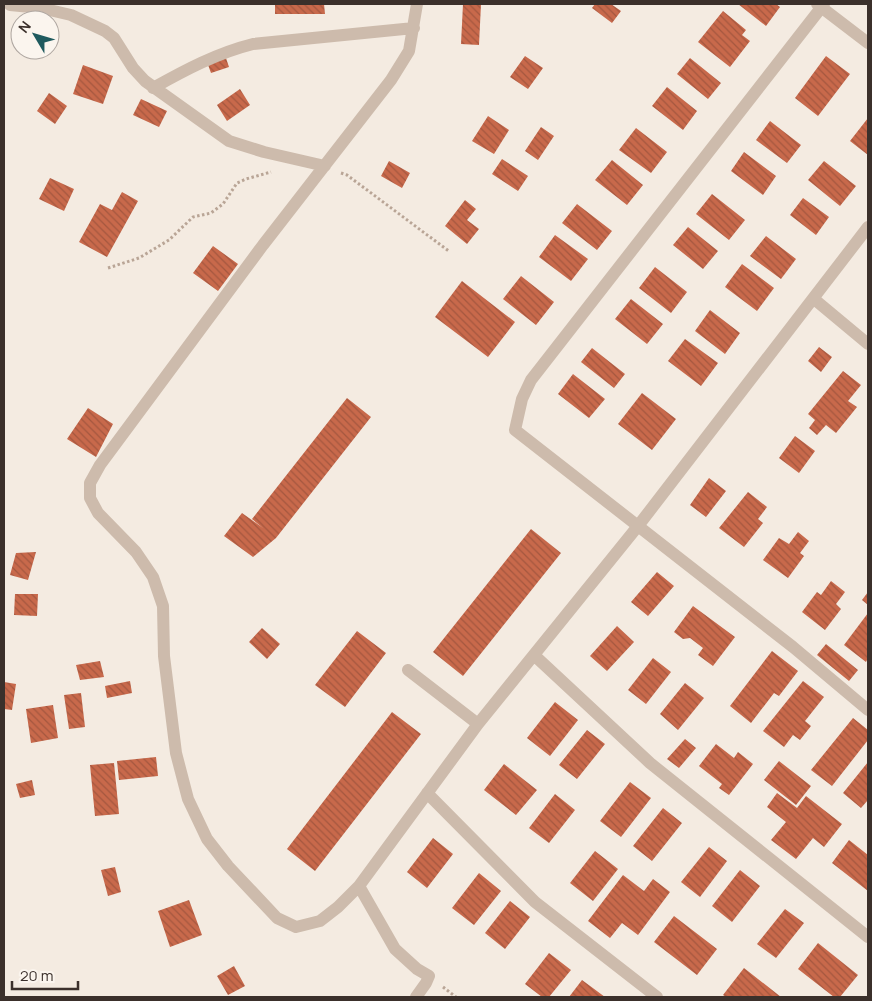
<svg xmlns="http://www.w3.org/2000/svg" width="872" height="1001" font-family="Manrope,sans-serif">
<defs>
<pattern id="building-back-hatch" width="6" height="6" patternUnits="userSpaceOnUse" patternTransform="scale(1.25)"><rect width="6" height="6" fill="#c8694b"/><path d="M-1 5l2 2M0 0l6 6M5-1l2 2" fill="none" stroke="#a4573f"/></pattern>
</defs>
<rect width="100%" height="100%" fill="#f4ebe1"/>
<!-- building -->
<path fill="url(#building-back-hatch)" d="M275,4H324L325,14H275Z
M463,4H481L479,45L461,44Z
M595,4H611L621,11L612,23L592,8Z
M738,4H776L780,7L766,26Z
M723,11L746,30L742,35L750,41L730,67L698,42Z
M225,55L229,67L211,73L207,62Z
M525,56L543,68L528,89L510,77Z
M826,56L850,74L818,116L795,98Z
M690,58L721,83L708,99L677,74Z
M83,65L113,76L103,104L73,94Z
M667,87L697,111L683,130L652,106Z
M240,89L250,105L227,121L217,105Z
M49,93L67,106L55,124L37,111Z
M141,99L167,111L159,127L133,115Z
M488,116L509,130L494,154L472,141Z
M868,118V155L850,141Z
M770,121L801,145L787,163L756,140Z
M541,127L554,136L538,160L525,151Z
M636,128L667,152L651,173L619,150Z
M744,152L776,176L763,195L731,171Z
M502,159L528,176L518,191L492,174Z
M612,160L643,185L627,205L595,180Z
M389,161L410,173L402,188L381,176Z
M824,161L856,186L840,206L808,180Z
M50,178L74,189L64,211L39,199Z
M122,192L138,201L107,257L79,242L100,204L112,210Z
M712,194L745,220L729,240L696,214Z
M803,198L829,217L816,235L790,215Z
M465,200L476,209L467,220L479,229L467,244L445,226Z
M577,204L612,231L597,250L562,223Z
M688,227L718,251L703,269L673,245Z
M555,235L588,259L571,281L539,257Z
M766,236L796,259L781,279L750,256Z
M213,246L238,264L218,291L193,273Z
M742,264L774,288L757,311L725,287Z
M655,267L687,292L671,313L639,288Z
M521,276L554,302L536,325L503,299Z
M462,281L515,322L488,357L435,317Z
M631,299L663,324L647,344L615,319Z
M710,310L740,333L725,354L695,331Z
M685,339L718,363L701,386L668,361Z
M819,347L832,357L821,372L808,361Z
M592,348L625,374L614,388L581,362Z
M843,371L861,385L848,401L857,407L836,433L826,425L817,435L809,428L815,420L808,414Z
M573,374L605,399L589,418L558,394Z
M642,393L676,419L652,450L618,424Z
M347,398L371,417L276,538L253,557L224,536L242,513L263,528L252,519Z
M88,408L113,424L96,457L67,439Z
M795,436L815,451L799,473L779,458Z
M709,478L726,491L706,517L690,505Z
M748,492L767,507L758,519L763,523L744,547L719,528Z
M531,529L561,553L463,676L433,652Z
M798,532L809,541L800,553L804,556L788,578L763,560L779,538L789,544Z
M36,552L28,580L10,575L16,553Z
M657,572L674,586L648,616L631,602Z
M831,581L845,592L836,604L841,609L825,630L802,612L817,592L821,595Z
M868,592V605L862,600Z
M15,594H38L37,616L14,615Z
M693,606L735,637L713,666L698,655L703,648L690,638L683,639L674,632Z
M868,613V658L866,662L844,645Z
M617,626L634,642L607,671L590,656Z
M262,628L280,644L267,659L249,642Z
M357,631L386,653L345,707L315,685Z
M826,644L858,670L849,681L817,655Z
M772,651L798,671L779,696L774,693L751,723L730,706Z
M653,658L671,672L646,704L628,690Z
M100,661L104,677L80,680L76,665Z
M130,681L132,693L107,698L105,686Z
M803,681L824,697L805,721L811,726L800,740L793,735L784,747L763,731Z
M4,682L16,684L12,710L4,709Z
M685,683L704,698L678,730L660,714Z
M81,693L85,727L69,729L64,695Z
M555,702L578,720L550,756L527,738Z
M53,705L58,738L31,743L26,709Z
M392,712L421,734L315,871L287,849Z
M853,718L868,730V740L832,786L811,770Z
M587,730L605,744L577,779L559,765Z
M685,739L696,748L679,768L667,759Z
M716,744L734,758L738,752L753,764L729,795L719,788L722,784L699,766Z
M156,757L158,776L119,780L117,761Z
M779,761L811,786L796,805L764,780Z
M868,762V800L861,808L843,793Z
M114,763L119,814L95,816L90,765Z
M504,764L537,790L516,815L484,790Z
M32,780L35,795L20,798L16,784Z
M630,782L651,798L621,837L600,821Z
M777,793L797,808L806,796L842,824L824,847L813,838L796,859L771,840L786,822L767,807Z
M555,794L575,810L549,843L529,828Z
M663,808L682,823L652,861L633,846Z
M433,838L453,854L427,888L407,872Z
M849,840L868,855V891L832,863Z
M709,847L727,861L700,897L681,882Z
M595,851L618,869L593,901L570,883Z
M115,867L121,892L108,896L101,870Z
M740,870L760,886L732,922L712,906Z
M479,873L501,891L474,925L452,908Z
M623,875L644,891L653,879L670,892L638,935L622,923L610,938L588,921Z
M189,900L202,935L170,947L158,911Z
M510,901L530,917L505,949L485,933Z
M785,909L804,923L776,958L757,944Z
M674,916L717,949L697,975L654,942Z
M818,943L858,975L840,997H834L798,969Z
M549,953L571,970L549,997H542L525,984Z
M234,966L245,986L228,995L217,976Z
M744,968L781,997H726L723,995Z
M582,980L605,997H569Z"/>
<g fill="none" stroke-linecap="round" stroke-linejoin="round">
<!-- path -->
<path stroke="#b9a596" stroke-width="3" stroke-dasharray="2.5 2.5" stroke-linecap="butt" d="M341,173L347,175L450,252
M108,268L139,258L169,240L193,217L211,213L223,204L237,183L246,179L271,172
M443,987L456,997"/>
<!-- street -->
<path stroke="#cdbbac" stroke-width="12" d="M817,4L868,43
M824,4L531,380L522,399L515,430L793,647L868,710
M10,5L41,8V4
M41,8L71,15L105,31L114,38L133,68L145,81L229,141L264,152L325,166
M153,88C185,70 217,53 253,44L414,28
M814,299L868,344
M535,656L650,763L868,937
M408,670L478,724
M427,793L535,902L657,997
M359,886L338,907L320,921L296,927L277,918L228,866L207,839L188,799L176,753L164,656L163,606L153,577L136,552L98,513L90,498V483L100,465L263,245L391,80L409,51L417,4
M416,997L426,983L429,976L417,969L395,949L359,886L478,724L638,526L868,227"/>
</g>
<!-- border -->
<rect width="872" height="1001" fill="none" stroke="#3b302b" stroke-width="10"/>
<!-- north arrow -->
<g transform="translate(35 35) rotate(308)"><circle r="24" fill="#fbf5ee" stroke="#aea6a0"/>
<path d="M0-4L9 19L0 12L-9 19Z" fill="#1f5a5e"/>
<text y="-8" font-size="14" font-weight="bold" text-anchor="middle" fill="#3b302b">N</text>
</g>
<!-- scale -->
<path d="M12 981v8h66v-8" fill="none" stroke="#3b302b" stroke-width="2.5"/>
<text x="20" y="981" font-size="15" fill="#3b302b" stroke="#fbf5ee" stroke-width="4" paint-order="stroke">20 m</text>
</svg>
